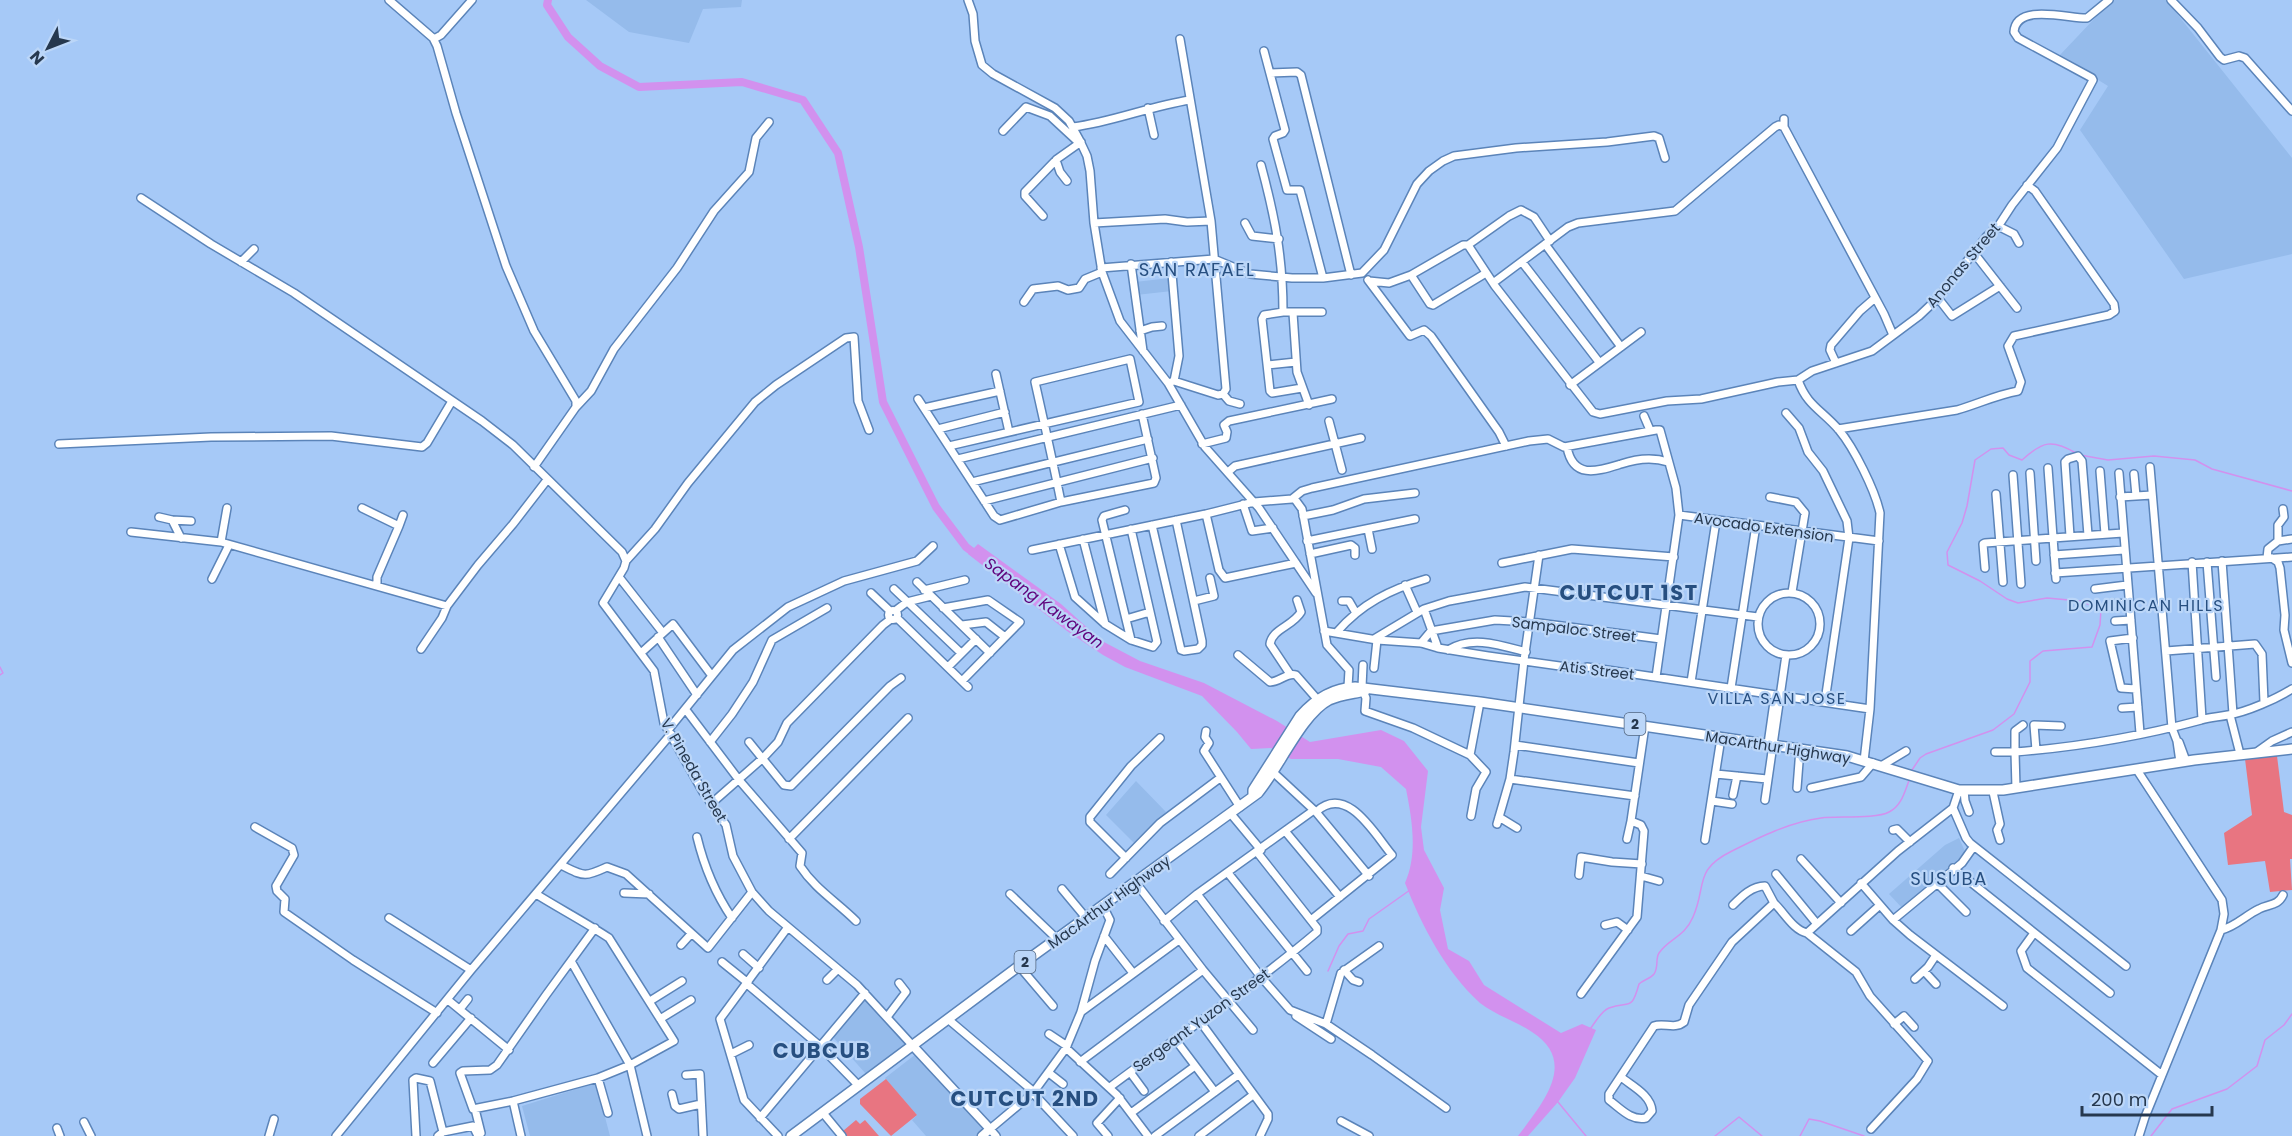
<svg xmlns="http://www.w3.org/2000/svg" width="2292" height="1136" font-family="Poppins,sans-serif">
<rect width="100%" height="100%" fill="#a6c9f7"/>
<!-- built -->
<path fill="#95bbeb" d="M586,0H742L741,7L703,9L689,43L629,32Z
M2112,0H2166L2292,158V254L2184,279L2080,130L2108,86L2059,56Z
M1170,278L1172,291L1136,295L1135,282Z
M1136,781L1166,812L1135,844L1106,815Z
M1959,838L1967,856L1904,910L1889,894L1945,845Z
M864,996L906,1044L866,1074L832,1036Z
M916,1054L984,1130L977,1136H926L912,1120L917,1115L885,1078Z
M596,1083L610,1136H530L522,1106Z"/>
<!-- green -->
<path fill="#e87581" d="M2277,756L2284,812L2292,815V859H2290L2292,890L2270,892L2265,861L2228,865L2224,833L2252,815L2245,759Z
M886,1079L917,1115L891,1136L860,1104V1099Z
M856,1120L860,1124L865,1120L879,1136H847L843,1131Z"/>
<!-- water -->
<path fill="#d291ee" d="M978,544L1061,604L1102,641L1140,661L1204,683L1277,721L1310,742L1381,730L1404,741L1428,771L1421,827L1424,850L1444,888L1440,910L1448,949L1469,961L1484,985L1561,1033L1582,1024L1596,1030L1575,1078L1558,1102L1528,1136H1518C1542,1104 1579,1062 1532,1032C1516,1021 1495,1015 1480,1003C1445,971 1422,926 1405,883C1418,854 1412,819 1406,789L1381,767L1338,759H1291L1271,748L1251,749L1237,732L1202,696L1125,667L1103,655L1067,631L968,554Z"/>
<g fill="none" stroke-linecap="round" stroke-linejoin="round">
<!-- stream -->
<path stroke="#d291ee" stroke-width="1.5" d="M2080,455L2108,460L2154,456L2195,460L2212,469L2292,491
M0,667L3,673L0,675
M1912,770L1920,758L1926,754L1993,730L2014,714L2030,682V661L2043,651L2092,647L2100,625L2101,609L2080,601L2047,598L2018,603L2007,599L1980,581L1948,565L1947,552L1962,523L1967,506L1975,460L1991,449L2003,448L2009,455L2022,460C2043,441 2052,439 2076,453
M1328,971L1339,946L1348,934L1363,931L1369,919L1410,890
M1590,1029C1595,1023 1601,1011 1609,1008C1629,1000 1631,1013 1639,984C1643,980 1650,979 1654,974C1659,967 1655,959 1659,953C1669,938 1684,938 1693,917C1707,886 1693,870 1732,851C1760,837 1790,822 1821,818C1838,816 1876,819 1889,812C1902,806 1905,790 1910,778
M1558,1102L1586,1136
M1715,1136L1739,1117L1762,1136
M1800,1136L1809,1119L1820,1121L1864,1136
M2151,1136L2172,1109L2227,1089L2257,1066L2265,1040L2284,1025L2292,1014"/>
<!-- river -->
<path stroke="#d291ee" stroke-width="8" d="M548,0L547,5L568,37L600,66L639,87L742,82L803,100L838,153L859,247L883,402L936,507L966,547L978,556"/>
<!-- minor casing -->
<g stroke="#5b84b9" stroke-width="10">
<path id="minor" d="M389,0L433,38L437,46L456,113L506,266L534,331L576,401V407L534,467
M968,0L973,14L975,41L982,65L993,74L1055,108L1069,121L1080,141L1087,156L1090,171L1094,223L1102,272L1120,321L1168,383L1205,447L1259,508L1316,593
M2171,0L2198,28L2220,57L2224,60L2239,56L2245,58L2292,111
M434,39L441,35L472,0
M1180,39L1211,221
M1264,51L1285,130L1283,133L1275,136L1273,139L1287,190H1300L1323,278
M1270,73L1297,72L1301,75L1351,275
M1148,108L1154,135
M1784,119V127L1884,314L1893,335
M1073,127C1113,122 1150,106 1190,100
M1003,131L1026,107L1050,116L1077,141
M1056,160L1060,172L1067,181
M1261,165C1275,217 1283,258 1283,312H1322
M141,198L211,244L294,293L482,421L513,445L622,552L626,561L624,568L603,603L654,671L664,723L703,792L726,825L733,856L752,892L769,911L857,985L913,1046
M1043,216L1025,196V192L1057,159L1081,142
M1094,223L1165,219L1187,222L1211,221L1226,389L1223,394L1218,395L1174,381L1168,383
M1245,223L1252,236L1279,239
M1998,226L2014,234L2019,243
M1545,244L1621,347
M1468,245L1509,216L1521,210L1534,217L1550,241
M1974,253L2017,308
M241,262L254,249
M1171,262L1179,356L1174,381
M1522,262L1599,362
M1131,264L1143,351
M1101,268L1214,259L1250,274L1292,278H1323L1362,273L1384,250L1417,184L1429,171L1443,161L1454,156L1516,148L1607,142L1654,136L1659,138L1665,158
M1411,275L1430,304L1433,305L1486,273
M1368,280L1410,336L1424,330L1431,336L1499,432L1506,446
M1369,281L1389,283L1411,275L1463,245H1468L1495,286L1593,412L1600,414L1667,401L1701,399L1778,382L1798,380
M1493,283L1568,227L1578,223L1675,211L1775,127L1779,125L1784,127
M1938,298L1952,316L2000,286
M1024,302L1033,289L1058,286L1068,290L1079,288L1085,279L1102,272
M1283,312L1264,315L1262,319L1270,391L1272,393L1302,388
M1293,313L1297,372L1309,405
M1140,331L1152,327L1162,326
M1836,363L1830,350L1831,345L1860,311L1875,298
M1268,365L1296,362
M996,374L1009,432
M1570,385L1641,332
M1223,394L1229,401L1240,404
M918,399L994,516L1000,520L1061,502L1154,483L1156,478L1142,414
M576,407L591,391L614,349L677,268L714,211L749,172L756,138L769,122
M924,408L1000,391
M1786,413L1799,428L1808,452L1823,471L1847,521L1849,538L1825,701
M1644,416L1650,430
M1329,421L1342,470
M938,429L1005,412
M1838,429L1957,410C1978,404 1996,395 2018,391L2021,382L2008,346L2014,336L2109,315L2115,311L2114,304L2035,191L2027,185
M59,444L211,437L331,436L422,447L427,443L452,401
M1202,444L1226,438L1227,432L1224,425L1229,421L1332,399
M949,446L1139,402L1130,359L1035,382C1044,422 1053,462 1061,502
M1567,447C1573,480 1598,471 1621,464C1636,459 1653,457 1668,462
M958,459L1181,405
M2150,467L2172,728L2177,741L2180,762
M2048,468L2056,579
M2100,471L2105,534
M1228,472L1235,466L1361,438
M2030,473L2036,561
M2119,473L2140,733
M2134,474L2136,496
M2013,475L2021,584
M972,482L1148,439
M1996,494L2003,582
M1770,497L1796,502L1805,513L1792,592
M2120,497L2152,495
M1294,498L1302,509L1327,645L1349,670L1348,687
M984,501L1153,458
M1243,504L1252,531L1273,528
M362,508L399,526L377,577V585
M1125,510L1104,516L1102,520L1131,640L1153,647L1157,642L1131,529
M1206,514L1219,570L1225,578L1296,563
M1679,515L1879,541
M1303,516L1333,510L1364,499L1415,493
M159,517L172,520L181,538
M172,520L191,521
M1152,525L1181,650L1184,651L1198,649L1202,645V641L1176,520
M399,526L403,515
M1368,529L1372,549
M131,532L221,542L447,606L478,565L513,524L547,480
M2070,536L2065,462L2068,459L2078,456L2082,461L2088,535
M1083,539L1105,624
M1307,541L1415,519
M2278,541L2292,539
M221,542L227,508
M1059,544L1075,597L1105,624L1131,640
M1032,550L1206,514L1254,502L1292,499L1302,491L1312,488L1529,441L1548,439L1564,447L1656,430H1660L1676,488L1679,515L1656,677
M1310,554L1351,545L1355,548V555
M2054,555L2124,550
M2267,558L2268,549L2278,541V525L2284,517L2283,509
M2272,558L2278,562L2280,568L2285,615L2284,630L2292,663
M626,561L655,529L688,483L755,402L776,385L846,338L854,337L858,401L869,430
M2222,561L2233,714
M2192,562L2202,719
M2207,562L2216,677
M1502,563L1572,549L1674,557
M1985,568L1983,544L1985,543L2123,533
M2055,573L2292,557
M619,577L663,633
M212,579L229,545
M917,582L990,653
M1405,585L1417,612
M894,589L961,653
M2095,589L2127,585
M924,590L965,580
M1758 624a31 31 0 1 1 62 0a31 31 0 1 1-62 0Z
M871,593L890,611
M1194,601L1214,596L1210,578
M1342,601H1349L1356,613
M2111,604L2129,603
M943,608L988,600L1020,622L962,681
M1424,609L1438,648
M888.5 615a4.5 4.5 0 1 1 9 0a4.5 4.5 0 1 1-9 0Z
M895,611L907,602L931,596
M897,618L968,687
M1126,619L1150,612
M2115,621L2131,620
M962,625L986,622L1005,637
M1324,631L1377,640L1421,643L1438,648L1488,656L1581,669L1587,667L1870,709
M1337,632C1361,604 1391,589 1426,579
M658,637L697,695
M2133,638L2110,641L2121,688L2136,689
M1374,639L1424,609L1449,601L1525,587L1758,617
M1421,643L1431,631L1495,620L1531,622L1661,639
M421,649L442,618L447,606
M1448,650C1472,635 1500,645 1526,652
M2166,651L2255,644L2262,654L2264,702
M642,652L673,624L712,676
M1238,655L1270,682C1280,682 1287,672 1296,675L1317,699
M948,667L976,639
M1374,668L1377,640
M1290,674L1270,644C1272,629 1293,626 1301,612L1297,600
M1691,682L1716,521
M1362,687L1363,665
M1731,688L1756,525
M1363,691L1366,698L1365,711L1413,728L1470,755L1480,702
M2122,708L2138,707
M686,710L739,780L802,853L800,866C815,889 837,902 856,921
M2230,715L2240,754
M2023,725L2015,731V752C2077,747 2142,736 2201,720C2210,717 2219,717 2228,715C2247,712 2276,699 2292,689
M668,730L733,650L788,607L844,581L917,561L933,546
M1206,731L1205,737L1209,743L1204,751L1240,807
M710,742L732,714L753,682L772,640L827,608
M749,742L784,785L791,786L890,686L901,678
M2179,742L2186,761
M1768,744L1774,702
M1515,745L1639,763
M2036,750L2034,725L2061,726
M2258,751L2272,741L2292,732
M1995,752H2015L2016,788
M1470,755L1486,772L1476,789L1471,816
M1864,761L1870,709L1880,513C1875,490 1854,448 1839,430C1822,410 1807,406 1798,380L1812,371L1872,351L1919,316L1938,298L1986,237L1999,225L2012,205L2057,148L2093,80L2092,78L2018,38L2014,32C2016,2 2070,19 2087,18L2109,0
M1881,766L1906,751
M2137,770L2222,900L2224,914L2221,930L2145,1117L2139,1136
M1274,773L1316,812L1369,876
M1716,774L1767,779
M1510,779L1635,796
M1797,788L1800,749
M1811,788L1861,777L1873,763
M1964,790L1965,801L1969,812
M1993,792L2000,824L1997,830L2000,840
M1733,795L1737,776
M1765,800L1786,655
M1712,801L1732,804
M712,803L763,758L778,742L787,723L883,625L891,619
M1953,808L1966,838L1970,843L2126,966
M1231,814L1261,850
M1499,817L1517,828
M1497,824L1510,779L1514,752L1524,660L1539,555
M255,827L292,848L294,855L276,886L277,891L285,899L284,912L353,960L437,1013
M1893,830L1897,829L1910,842
M1285,831L1340,897
M697,837C704,866 715,893 732,918
M789,839L908,718
M1627,839L1631,821
M1705,840L1721,738
M1126,858L1090,822V817L1131,766L1160,738
M1801,859L1841,903
M561,865C584,876 583,878 607,867L626,874L708,948L752,892
M1953,868L2110,993
M1228,873L1307,971
M1110,874L1160,823L1220,778
M1776,874L1817,924
M1579,875L1581,857L1612,862L1642,864
M1641,876L1659,881
M1136,883L1203,970L1253,1030
M1861,883L1893,920L1910,935L2003,1006
M1937,883L1966,912
M1062,889L1087,919
M624,893L649,894
M536,894C560,909 585,922 609,938L674,1041L630,1065L598,1078L513,1101L473,1109L460,1073L463,1071L490,1070L497,1065L546,995L595,928
M1010,894L1057,939
M1197,894L1261,977L1290,1010L1326,1024L1372,1055L1446,1108
M1733,905C1742,896 1752,886 1765,886L1774,903
M389,918L471,970
M1311,920L1392,855C1375,835 1347,783 1316,812
M1893,920L1962,863L1974,846
M1164,921L1197,894L1314,810
M1605,925L1617,922L1628,930
M2221,930C2235,927 2246,915 2259,909C2268,904 2278,906 2283,895
M1851,931L1880,905
M1807,933L1856,972L1870,996L1928,1061L1917,1079L1871,1129
M2034,933L2021,951L2027,968L2162,1075
M1104,936L1133,973
M681,945L691,934
M743,954L759,968
M571,961L630,1065L647,1136
M722,962L748,983
M1019,966L1053,1006
M1344,970L1353,980L1359,982
M1924,971L1936,984
M1915,979L1928,967L1936,955
M827,980L838,969
M747,984L821,1047L859,1086
M1581,994L1637,917L1644,831L1641,825L1631,821L1645,726
M448,1000L509,1050
M650,1001L682,981
M460,1009L468,999
M1081,1012L1179,940
M1296,1016L1331,1039
M887,1017L906,992L899,983
M660,1019L691,1000
M949,1020L1034,1092
M1199,1020L1268,1114V1119L1260,1136
M1326,1024L1341,973L1379,946
M1894,1024L1904,1016L1914,1027
M1049,1034L1067,1046
M1175,1039L1215,1092
M1066,1048L1117,1095L1148,1136
M731,1054L749,1045
M1080,1062L1203,970
M433,1063L471,1018
M1130,1072L1144,1091
M1049,1073L1063,1084
M686,1075L700,1074L703,1136
M1621,1077C1632,1086 1651,1095 1652,1111L1646,1118C1631,1121 1621,1109 1609,1100V1094L1654,1026C1664,1022 1674,1030 1684,1022L1689,1005L1732,942L1774,903C1784,912 1793,930 1807,933L1898,851L1953,808L1959,790
M598,1078L608,1113
M1110,1087C1179,1035 1251,988 1317,932V928L1257,852
M1033,1093L1073,1136
M672,1094L675,1106L679,1109L701,1104
M513,1101L521,1136
M475,1109L481,1133
M823,1113L842,1136
M1131,1113L1195,1066
M760,1118L865,993
M1341,1121L1369,1136
M84,1122L91,1136
M57,1128L60,1136
M269,1136L274,1119
M336,1136L471,970L671,734
M416,1136L413,1080L416,1078L430,1081L443,1132
M438,1136L443,1132L473,1126L478,1136
M778,1136L744,1100L720,1019L788,927
M996,1136L990,1129L1033,1093L1066,1048L1081,1012L1095,961L1110,920L1103,906
M1108,1136L1097,1123L1120,1098
M1155,1136L1238,1075
M1199,1136L1253,1095"/>
</g>
<!-- major casing -->
<g stroke="#5b84b9" stroke-width="11">
<path id="major" d="M913,1046L990,1129L982,1136"/>
</g>
<!-- highway casing -->
<g stroke="#5b84b9" stroke-width="12">
<path id="highway" d="M1253,796V790L1300,716C1315,699 1332,688 1355,687L1480,702L1847,756L1959,790H2003L2194,760L2292,749
M791,1136L1019,966L1258,793C1279,768 1302,714 1329,700C1340,695 1352,694 1365,691"/>
</g>
<!-- minor -->
<use href="#minor" stroke="#fff" stroke-width="7"/>
<!-- major -->
<use href="#major" stroke="#fff" stroke-width="8"/>
<!-- highway -->
<use href="#highway" stroke="#fff" stroke-width="9"/>
</g>
<g text-anchor="middle" dominant-baseline="central" stroke-width="4.5" stroke-linejoin="round" paint-order="stroke">
<!-- shield labels -->
<g fill="#bbd6f8" stroke="#536781" stroke-width="1.5">
<rect x="1624.5" y="713" width="21" height="22" rx="4.5"/>
<rect x="1014.5" y="951" width="21" height="22" rx="4.5"/>
</g>
<g font-size="14" font-weight="bold" fill="#26384e">
<text x="1635" y="724">2</text>
<text x="1025" y="962">2</text>
</g>
<!-- street labels -->
<g font-size="15" fill="#26384e" stroke="#bbd6f8">
<text transform="translate(1963 265) rotate(-50)">Anonas Street</text>
<text transform="translate(1764 527) rotate(8)">Avocado Extension</text>
<text transform="translate(1574 629) rotate(7)">Sampaloc Street</text>
<text transform="translate(1597 670) rotate(7)">Atis Street</text>
<text transform="translate(1778 747) rotate(9)">MacArthur Highway</text>
<text transform="translate(694 770) rotate(60)">V. Pineda Street</text>
<text transform="translate(1109 902) rotate(-36)">MacArthur Highway</text>
<text transform="translate(1201 1020) rotate(-36)">Sergeant Yuzon Street</text>
</g>
<!-- water labels -->
<g font-size="16" font-style="italic" fill="#5f037c" stroke="#bbd6f8">
<text transform="translate(1044 603) rotate(36)">Sapang Kawayan</text>
</g>
<!-- neighbourhood labels -->
<g font-size="16" letter-spacing="1.5" fill="#274f80" stroke="#bbd6f8">
<text x="2146" y="605">DOMINICAN HILLS</text>
<text x="1777" y="698">VILLA SAN JOSE</text>
</g>
<!-- quarter labels -->
<g font-size="18" letter-spacing="1.5" fill="#274f80" stroke="#bbd6f8">
<text x="1197" y="269">SAN RAFAEL</text>
<text x="1949" y="878">SUSUBA</text>
</g>
<!-- district labels -->
<g font-size="21" font-weight="bold" letter-spacing="1.5" fill="#274f80" stroke="#bbd6f8">
<text x="1629" y="592">CUTCUT 1ST</text>
<text x="822" y="1050">CUBCUB</text>
<text x="1025" y="1098">CUTCUT 2ND</text>
</g>
</g>
<!-- north arrow -->
<g transform="translate(48 48) rotate(228)" stroke="#bbd6f8" stroke-width="4.5" paint-order="stroke">
<path d="M0-4.5L10 22L0 15L-10 22Z" fill="#26384e"/>
<text y="-9" font-size="16" font-weight="bold" text-anchor="middle" fill="#26384e">N</text>
</g>
<!-- scale -->
<path d="M2082 1106v9h130v-9" fill="none" stroke="#26384e" stroke-width="3"/>
<text x="2091" y="1106" font-size="18" fill="#26384e" stroke="#bbd6f8" stroke-width="4.5" paint-order="stroke">200 m</text>
</svg>
